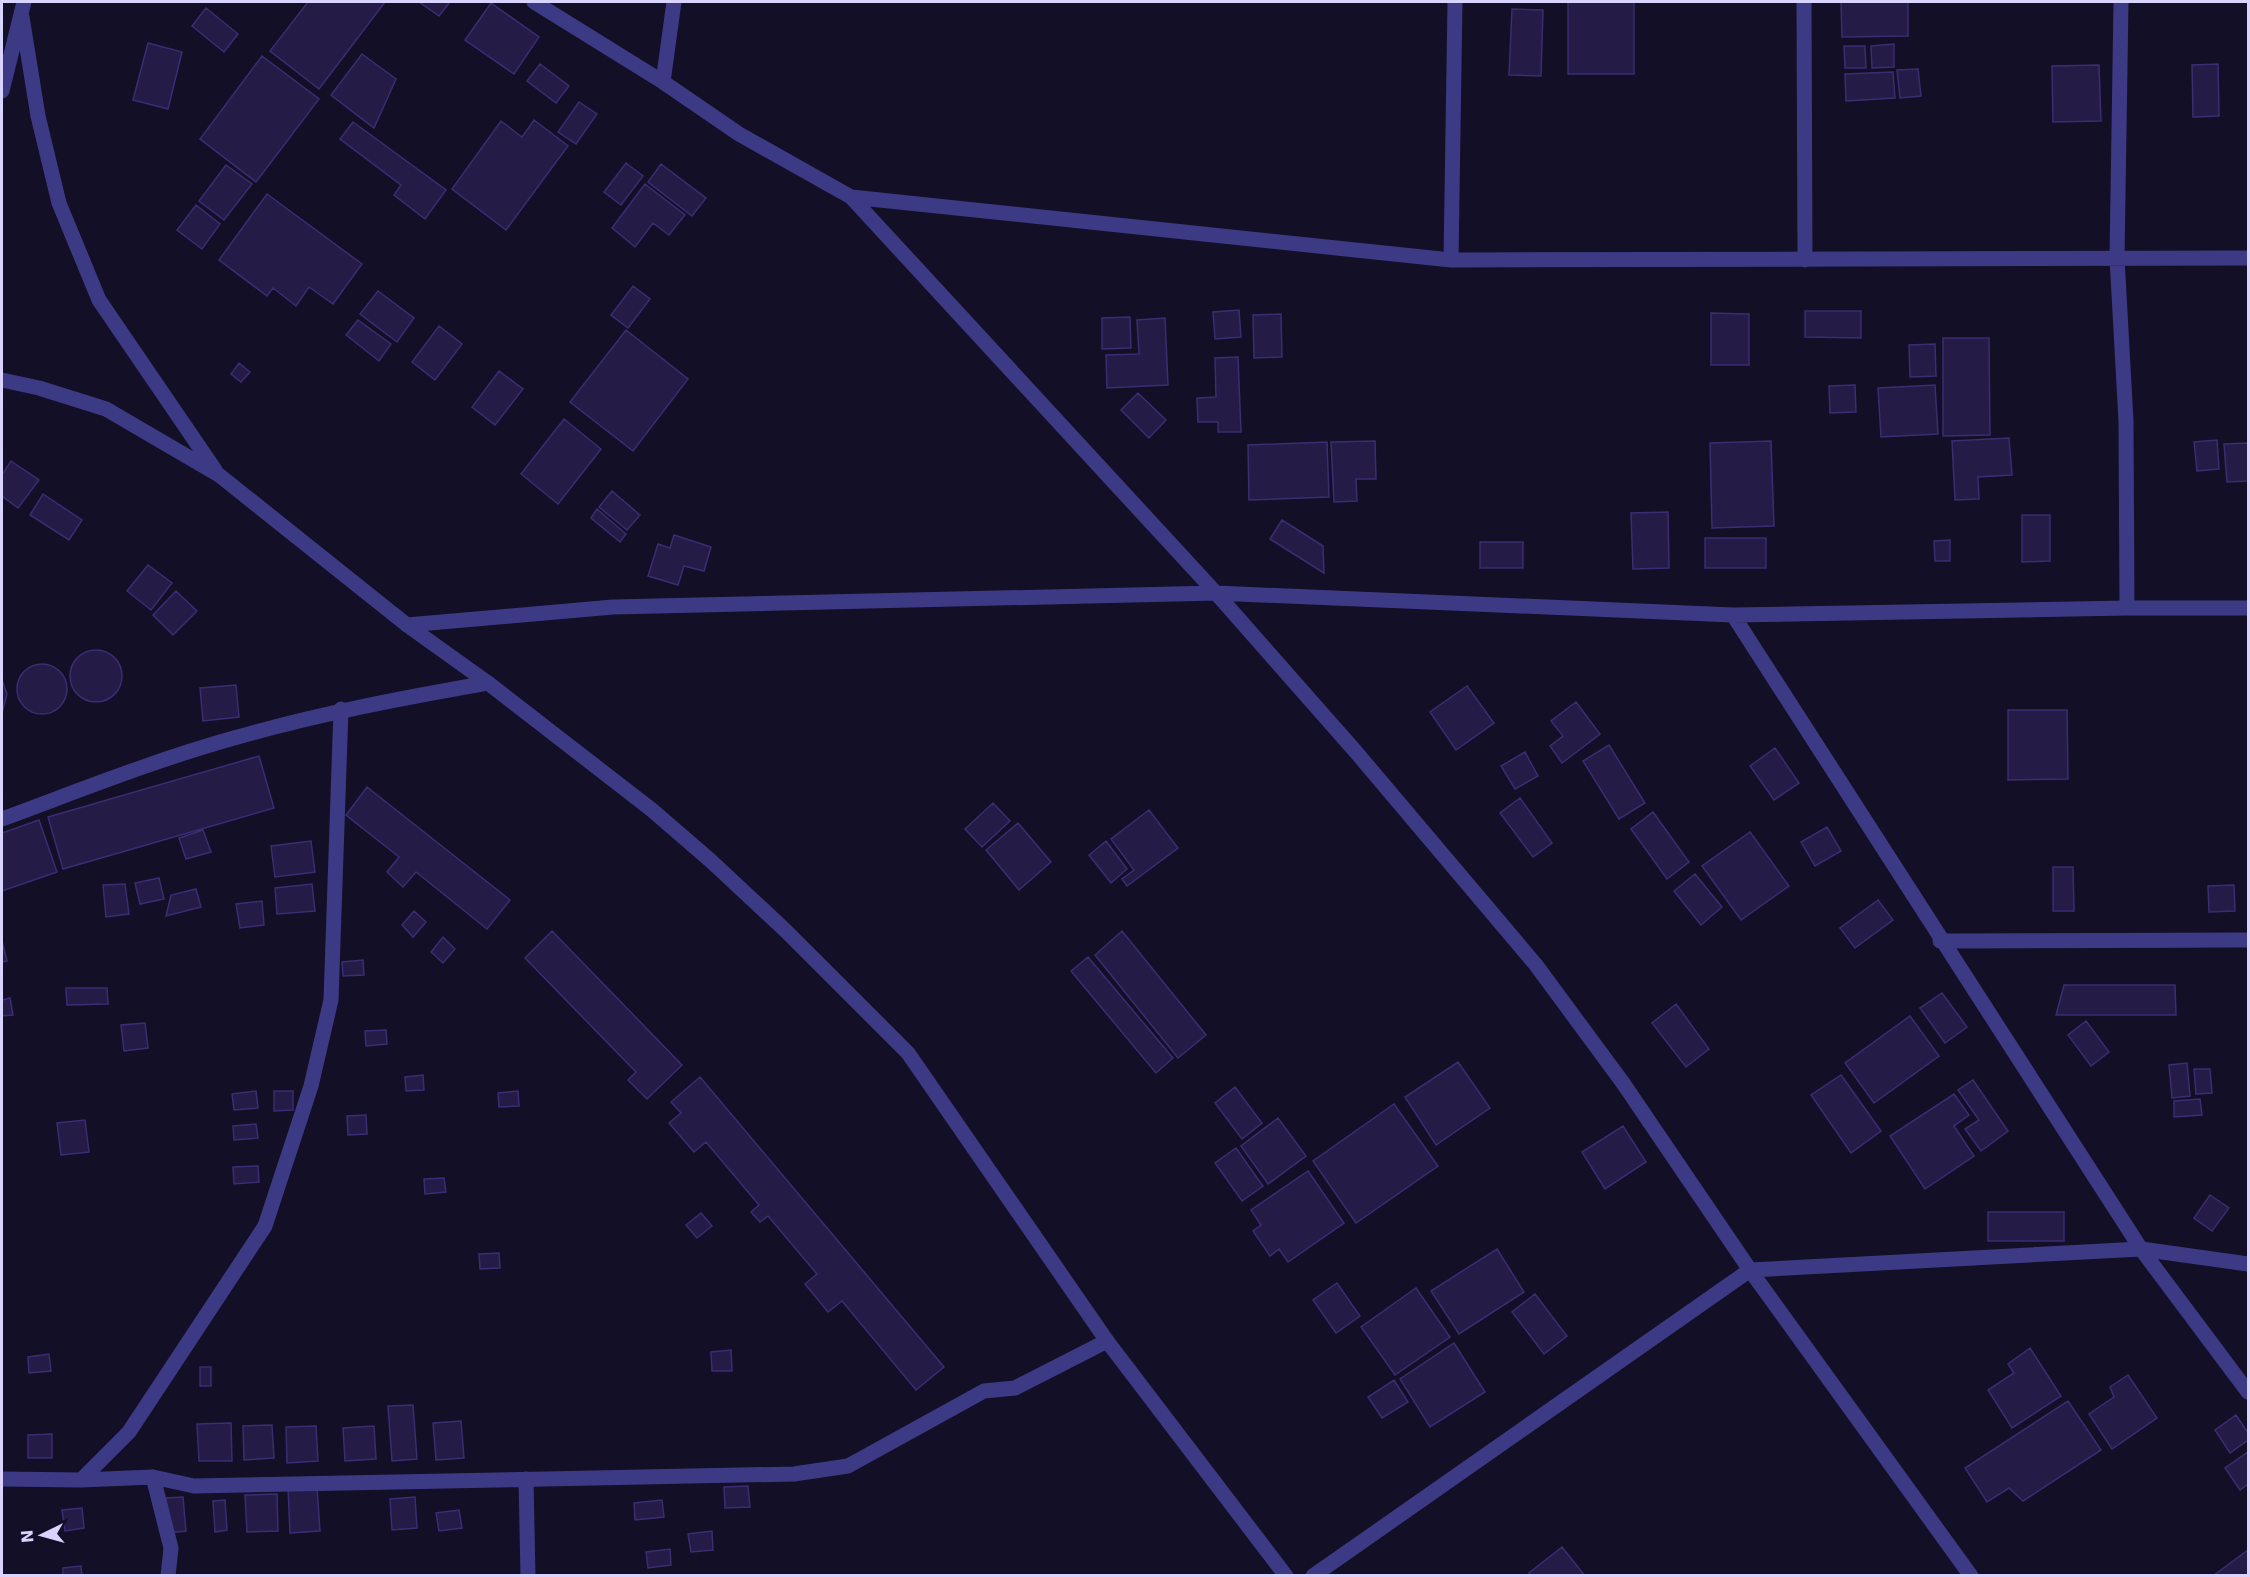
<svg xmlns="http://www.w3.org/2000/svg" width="2250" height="1577" font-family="'DejaVu Sans',sans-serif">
<rect width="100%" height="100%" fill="#130f26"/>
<!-- building -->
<path fill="#241b47" stroke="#3b2d73" stroke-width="1.5" d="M308,2H385L319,89L270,51Z
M419,2H450L439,16Z
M1568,2H1634V74H1568Z
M1841,2H1908V36L1842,37Z
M491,3L539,37L514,74L465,40Z
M206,8L238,34L224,52L192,26Z
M1512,9L1543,10L1541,76L1509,75Z
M148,43L182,52L168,109L133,100Z
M1894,44V67L1872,68L1871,46Z
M1844,46H1865L1866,68H1845Z
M362,54L396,79L374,128L331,95Z
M262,56L319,99L256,182L200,139Z
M540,64L569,86L556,103L527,81Z
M2218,64L2219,116L2193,117L2192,65Z
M2099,65L2101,121L2053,122L2052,66Z
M1918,69L1921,96L1900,98L1897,70Z
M1893,72L1895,98L1846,101L1845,74Z
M579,102L597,114L576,144L558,132Z
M534,120L568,146L506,230L452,189L501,121L522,137Z
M353,122L446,190L425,219L394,195L401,185L340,139Z
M626,163L643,176L621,205L604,192Z
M661,164L706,198L692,216L648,182Z
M226,165L252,184L224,220L199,201Z
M645,184L685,215L669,235L653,223L635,247L612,228Z
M267,194L362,264L333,304L309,287L296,306L273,288L267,296L219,260Z
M196,205L220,224L202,249L177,230Z
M633,286L650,299L628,328L611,315Z
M378,291L414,318L397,342L360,314Z
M1239,310L1241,337L1215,339L1213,312Z
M1805,311H1861V338L1805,337Z
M1711,313L1749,314V365H1711Z
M1281,314L1282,357L1254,358L1253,315Z
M1130,317L1131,348L1102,349V318Z
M1165,318L1168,385L1107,388L1106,355L1139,354L1137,320Z
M358,320L391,344L379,361L346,335Z
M439,326L462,344L435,380L412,362Z
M626,330L688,379L633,451L570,402Z
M1943,338H1989L1990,435L1943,436Z
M1935,344L1936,376L1910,377L1909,345Z
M1238,357L1241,432H1218V422H1198L1197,398L1216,397L1215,358Z
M239,363L250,372L241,382L231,374Z
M499,371L523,389L495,425L472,407Z
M1855,385L1856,412L1830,413L1829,386Z
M1935,385L1938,434L1881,437L1878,388Z
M1138,393L1166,420L1149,438L1121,410Z
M564,419L601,449L558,504L521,474Z
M2009,438L2012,475L1978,477L1979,499L1955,500L1952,441Z
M2217,440L2219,469L2197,471L2194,442Z
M1375,441L1376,479H1356L1357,501L1334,502L1331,442Z
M1771,441L1774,526L1712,528L1710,443Z
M1327,442L1329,497L1249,500L1248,445Z
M2248,443V481L2227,482L2224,444Z
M11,461L39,480L18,508L2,496V475Z
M612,491L640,515L627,530L599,507Z
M43,494L82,520L69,540L30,515Z
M597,509L626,534L620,542L591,518Z
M1668,512L1669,568L1633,569L1631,513Z
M2022,515H2050V561L2022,562Z
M1282,520L1323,546L1324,573L1270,539Z
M674,535L711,547L704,571L684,566L678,585L648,576L658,544L670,548Z
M1705,538H1766V568H1705Z
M1950,540V561H1935L1934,541Z
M1480,542H1523V568H1480Z
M148,565L172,583L151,610L127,591Z
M176,591L197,611L173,635L153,615Z
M70 676a26 26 0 1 1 52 0a26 26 0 1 1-52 0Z
M17 689a25 25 0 1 1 50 0a25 25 0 1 1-50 0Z
M2,680L7,694L2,713Z
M236,685L239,717L203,721L200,688Z
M1467,686L1494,723L1456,750L1430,712Z
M1576,702L1600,734L1562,763L1550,746L1563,736L1551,721Z
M2008,710H2067L2068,779L2008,780Z
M1609,745L1645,803L1619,819L1583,761Z
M1775,748L1799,783L1774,800L1750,766Z
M1525,752L1538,776L1515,789L1501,766Z
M259,756L274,808L63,869L48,817Z
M367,787L510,900L487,929L416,872L403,887L387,872L399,857L346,815Z
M1520,798L1552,843L1533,857L1500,813Z
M993,803L1010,821L982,847L965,829Z
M1149,810L1178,848L1127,886L1122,879L1134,870L1111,839Z
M1653,812L1689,862L1667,879L1631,829Z
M39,820L57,872L2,891V833Z
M1018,823L1051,862L1019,890L986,850Z
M1827,827L1841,851L1815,866L1801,842Z
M203,830L211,852L186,859L179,838Z
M1750,832L1789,886L1741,920L1702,866Z
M311,841L315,872L275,877L271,846Z
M1106,841L1127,869L1111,883L1089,855Z
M2053,867H2073L2074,911H2053Z
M1695,874L1722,907L1701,925L1674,891Z
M159,878L164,899L140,904L135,883Z
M125,884L129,914L106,917L103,885Z
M312,884L315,911L277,914L275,888Z
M2234,885L2235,911L2209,912L2208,886Z
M196,889L201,907L166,916L171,895Z
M1878,900L1893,920L1855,948L1840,928Z
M262,901L264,925L240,928L236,904Z
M414,911L426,922L413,937L402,925Z
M552,931L682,1065L647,1099L628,1080L636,1072L525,958Z
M1122,931L1206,1035L1178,1058L1095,955Z
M443,937L455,949L443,963L431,952Z
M2,941L7,961L2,962Z
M1088,957L1173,1058L1156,1073L1071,971Z
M363,960L364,975L343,976L342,962Z
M2064,985H2175L2176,1015H2056Z
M66,988H107L108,1004L67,1005Z
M1942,993L1967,1027L1945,1043L1920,1008Z
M10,998L13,1015L2,1016V1000Z
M1676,1004L1709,1049L1686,1067L1652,1023Z
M1910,1016L1939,1056L1874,1103L1845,1063Z
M2086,1021L2109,1052L2091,1066L2068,1035Z
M145,1023L148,1048L124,1051L121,1025Z
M386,1030L387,1044L366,1046L365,1031Z
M1458,1062L1490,1108L1436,1145L1405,1097Z
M2187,1063L2190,1096L2172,1098L2169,1065Z
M2194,1069H2210L2212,1093L2196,1094Z
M423,1075L424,1090L406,1091L405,1077Z
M1841,1075L1881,1131L1851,1153L1811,1095Z
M700,1077L944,1367L916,1390L842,1301L828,1312L805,1284L817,1274L768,1216L760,1222L751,1212L759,1205L706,1142L694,1152L669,1123L681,1113L671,1102Z
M1973,1080L2008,1131L1981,1151L1965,1129L1979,1120L1958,1090Z
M1235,1087L1262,1123L1242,1139L1215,1103Z
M256,1091L258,1108L234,1110L232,1094Z
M274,1091H293V1110L274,1111Z
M518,1091L519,1106L499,1107L498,1093Z
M1954,1094L1969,1115L1954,1126L1974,1156L1925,1189L1890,1136Z
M2200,1099L2202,1115L2174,1117V1101Z
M1394,1104L1438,1166L1356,1223L1313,1161Z
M366,1115L367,1134L348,1135L347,1116Z
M1278,1118L1306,1156L1268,1184L1241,1146Z
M85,1120L89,1152L61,1155L57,1123Z
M256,1124L258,1138L234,1140L233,1126Z
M1623,1126L1646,1162L1605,1189L1582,1152Z
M1236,1148L1263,1186L1242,1201L1215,1163Z
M258,1166L259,1182L234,1184L233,1167Z
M1308,1171L1344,1223L1288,1262L1279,1249L1270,1256L1253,1231L1261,1225L1251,1210Z
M444,1178L446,1192L425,1194L424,1179Z
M2210,1195L2229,1208L2212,1231L2194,1218Z
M1988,1212H2064V1241H1988Z
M701,1213L712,1226L697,1238L686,1225Z
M1497,1249L1524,1292L1459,1334L1431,1291Z
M499,1253L500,1268L480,1269L479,1254Z
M1337,1283L1360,1316L1336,1333L1313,1300Z
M1416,1288L1450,1337L1395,1375L1361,1327Z
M1535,1294L1567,1336L1544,1354L1512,1312Z
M1454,1343L1485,1392L1430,1427L1400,1379Z
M2030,1348L2061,1396L2012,1428L1988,1390L2014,1373L2008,1364Z
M731,1350L732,1371H712L711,1352Z
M49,1354L51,1371L29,1373L28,1357Z
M200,1367H211V1386H200Z
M2128,1375L2157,1418L2112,1449L2089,1414L2114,1397L2110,1387Z
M1394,1380L1408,1402L1382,1418L1368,1397Z
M2068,1401L2101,1450L2023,1501L2009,1488L1987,1502L1965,1468Z
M413,1405L417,1459L392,1461L388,1406Z
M2236,1415L2248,1433V1440L2230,1453L2215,1430Z
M461,1421L464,1458L436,1460L433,1423Z
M231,1423L232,1461H199L197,1424Z
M272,1425L274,1458L244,1460L243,1426Z
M316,1426L318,1461L287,1463L286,1427Z
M374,1426L376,1459L345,1461L343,1428Z
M52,1434V1458H28V1435Z
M2248,1452V1484L2240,1490L2225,1468Z
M748,1486L750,1507L725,1508L724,1487Z
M317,1487L320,1531L290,1533L288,1488Z
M277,1494L278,1531L247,1532L245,1495Z
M183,1497L186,1531L169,1533L166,1498Z
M415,1497L417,1528L392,1530L390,1499Z
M225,1500L227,1530L215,1532L213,1501Z
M662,1500L664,1517L635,1520L634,1503Z
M82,1508L84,1528L65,1531L62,1510Z
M459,1510L462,1528L439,1531L436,1513Z
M712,1531L713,1550L691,1552L688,1534Z
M1562,1547L1585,1576H1531L1529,1573Z
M670,1549L671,1565L648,1568L646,1552Z
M2248,1550V1576H2213Z
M81,1566L82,1576H63V1568Z"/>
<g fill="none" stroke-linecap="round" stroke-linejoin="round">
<!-- service -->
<path stroke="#3d3a85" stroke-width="15" d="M153,1477L171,1548L168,1576
M2,1479L81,1480L153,1477L194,1486L794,1474L848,1466L984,1391L1015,1388L1107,1341
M526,1479L528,1576
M81,1480L129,1432L265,1226L311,1086L331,1000L341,709"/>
<!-- minor -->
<path stroke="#3d3a85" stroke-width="15" d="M534,2L663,82L739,134L851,197L1216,593L1356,752L1536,965L1623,1083L1750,1270L1971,1576
M1804,2L1805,260
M2121,2L2117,258L2126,421L2127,608
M663,82L674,2
M851,197L1451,260L2248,258
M1451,260L1455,2
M1733,615L2141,1249L2248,1392
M407,625L613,607L1216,593L1733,615L2127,608H2248
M2,819C78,791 155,760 234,738C318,714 402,698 488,683
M1940,941L2248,940
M1313,1576L1750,1270L2141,1249L2248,1264"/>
<!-- tertiary -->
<path stroke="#3d3a85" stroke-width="15" d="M22,17L38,116L59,203L99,300L215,470
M2,91L24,2
M2,380L39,388L106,409L219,475L407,625L488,683L652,810L711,861L786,931L908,1053L1107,1341L1286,1576"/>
</g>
<!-- border -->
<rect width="2250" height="1577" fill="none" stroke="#d9d4ff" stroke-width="6"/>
<!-- north arrow -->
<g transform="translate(42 1535) rotate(265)" stroke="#130f26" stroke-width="4.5" paint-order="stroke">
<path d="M0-4.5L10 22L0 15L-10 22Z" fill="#d9d4ff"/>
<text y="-9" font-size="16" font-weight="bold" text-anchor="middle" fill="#d9d4ff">N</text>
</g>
</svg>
